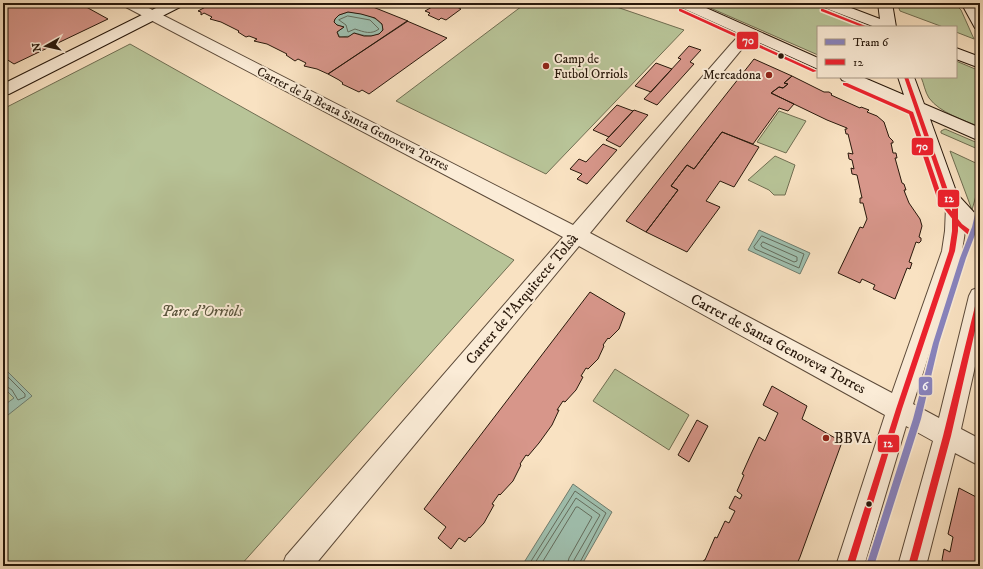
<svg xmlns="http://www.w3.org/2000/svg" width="983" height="569" font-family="'IM FELL DW Pica',serif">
<rect width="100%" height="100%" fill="#f9e2c2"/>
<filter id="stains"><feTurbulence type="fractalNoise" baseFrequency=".005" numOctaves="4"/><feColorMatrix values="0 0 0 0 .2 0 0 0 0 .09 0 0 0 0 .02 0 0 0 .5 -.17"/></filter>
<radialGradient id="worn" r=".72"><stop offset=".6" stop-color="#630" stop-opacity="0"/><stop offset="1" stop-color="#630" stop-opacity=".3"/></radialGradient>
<!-- green -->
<path fill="#b8c498" stroke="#706e52" d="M526,3H605L684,30L546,174L396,101Z
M699,3H811L871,27H818V55Z
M897,3H954L961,10L974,39L956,32V27H943L900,11Z
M130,44L514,260L240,566H3V109Z
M956,61L980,71V127C964,120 940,113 929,98C925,92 924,84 921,77H956Z
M779,111L806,121L786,153L757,142Z
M945,129L980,144V150L941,133V131Z
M950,151L980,165V181L972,210Z
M775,156L795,165L785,195H774L769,190L748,180Z
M615,369L689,415L669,450L593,401Z"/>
<!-- water -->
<path fill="#9fbfae" stroke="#6f7c6d" d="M348,12C361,13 375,15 383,26L382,32C372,39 364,35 354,33L350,36L340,37L337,32L344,27L337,25L334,22L335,19L339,15Z
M759,230L810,253L800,274L748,250Z
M3,367L32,396L3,419V406L14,398L3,387Z
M573,484L612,512L581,566H526L523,564Z"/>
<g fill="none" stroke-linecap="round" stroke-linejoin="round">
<!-- shore -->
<path stroke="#646c5c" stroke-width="1" d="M348,16L370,20L379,29C371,35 364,32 355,29L348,32L346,25L339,20Z
M762,236L804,254L799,268L755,249L754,247Z
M763,242L797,257V261L794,262L762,247L761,245Z
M3,372L25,394V397L18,400L12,390L3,384
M528,566L575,491L606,513L578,566
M533,566L576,498L600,515L574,560L573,566
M540,566L576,507H578L592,517L569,558L567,566"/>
</g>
<!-- building -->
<path fill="#d7968a" stroke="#28180b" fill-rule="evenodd" d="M3,3H79L108,19L14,64L3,57Z
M213,3H363L408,21L328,74L317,69L304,66L306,63L298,59L295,61L286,55L287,54L267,44L254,41L257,39L249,36L246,37L238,32L239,31L221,22L210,19L212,17L204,13L201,15V12L198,11ZM348,12L361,14L375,18L382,24L383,30L379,34L371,36H364L354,33L348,37H339L337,32L344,27L337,25L334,22L335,19L339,15Z
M398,3H419L413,7L409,5L407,6Z
M421,3H458L459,4L455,6L461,9L446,20L441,18L439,20L428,15L430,13L425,11L432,7Z
M407,21L447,38L369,94L362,90L359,92L342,84L343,83L339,80L328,74Z
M689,46L701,50L690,62L694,64L657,105L644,99L681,59L678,58Z
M754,59L792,76L784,83L788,84L783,88L779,87L771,93L794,104L788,111L779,108L753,144L722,132L694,169L687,165L671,186L678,190L646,232L626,221Z
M656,63L672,69L651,92L635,86Z
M792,76L824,92H829L832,94L831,95L860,108L861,107L869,110L867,112L877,116L884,122L889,137L893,141V143H891L893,153H896L897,158H895L902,183L904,184L906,190H904L905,193L909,203L920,219L922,226L919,237L921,238V241L919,243L916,242L909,262L912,263L910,269L907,268L895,299L873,289L875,285L862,279L860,283L838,273L860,227L863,228L867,219L863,203H860V198H862L857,175L852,174L851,168L854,169L852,160L849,159L848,153L853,154L848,134H846L845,129H847V128L827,120L771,93L779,87L783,88L788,84L784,83Z
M617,105L633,111L609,137L593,130Z
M634,110L648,115L620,147L606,140Z
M722,132L759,147L734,187L720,181L706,201L720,207L687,252L646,232L678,190L671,186L687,165L694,169Z
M603,144L617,150L587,184L577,179L582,174L570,169L579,159L586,162Z
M590,292L625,313L619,329L609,339L608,338L603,345L604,346L598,359L588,369L586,368L581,376L583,377L576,390L565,402L563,401L557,410H559L552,425L539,443L528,456L526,455L520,464L521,465L513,481L500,495L499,494L492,504L494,505L484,523L470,538L469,537L465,542L459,538L451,549L438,538L446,527L424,509Z
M772,386L807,406L802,419L842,442L800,557L796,566H701L704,560H705L715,537L717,538L725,521L729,523L735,511L729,508L735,496L740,499L742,495L737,491L744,475L742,474L751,454L759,437L765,441L778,413L763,405Z
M697,420L708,426L689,462L678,455Z
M959,488L980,499V566H946L942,560L944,549L950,552L953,537L948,534Z"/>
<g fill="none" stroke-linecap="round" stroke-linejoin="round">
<!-- street casing -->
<g stroke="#5c4a39" stroke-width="2">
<path id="street" d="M122,3H139L573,225L731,44C738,37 744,27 755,30L757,33L741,50L590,233L892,393L942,251L945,231L946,207L948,202L955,200L962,202C969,215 964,237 962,251L913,404L939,418L969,296L972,290L980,287V344L961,429L980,439V466L955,453L926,566H898L933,441L906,426L864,566H836L885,415L579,246L314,566H282L286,556L563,237L124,6Z"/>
</g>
<!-- secondary casing -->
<g stroke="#28180b" stroke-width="2">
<path id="secondary" d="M166,3H184L182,6L9,94L3,95V84Z
M676,3H695L818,58V69L678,6Z
M818,3H838L880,19L878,3H892L896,27H875L820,6Z
M959,3H975L980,11V29L975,28L964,8Z
M956,48L980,57V68L956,59Z
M840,77H862L904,95L898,77H914L924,104L980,128V141L930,119L957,194L980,219V239L973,236L959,224L938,197L909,110L842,80Z"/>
</g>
<!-- street -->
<use href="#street" fill="#fbecd7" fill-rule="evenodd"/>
<!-- secondary -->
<use href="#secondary" fill="#fbecd7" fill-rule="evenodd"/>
<!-- bus-1 casing -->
<g stroke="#fbecd7" stroke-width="3">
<path id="bus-1" d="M904,77H908L950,196L958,207V231L955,251L902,409L854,566H846L896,409L949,251L952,231V207L945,197Z
M978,294H980V309L951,436L916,566H908L943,436Z"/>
</g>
<!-- bus-2 casing -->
<g stroke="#fbecd7" stroke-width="3">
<path id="bus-2" d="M679,9H681L817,71L813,72L679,11Z
M821,9H823L868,27H862L821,11Z
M843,83H847L913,112L943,200L962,224L977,235L978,237L977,239H973L958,226L938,201L909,114L843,85Z"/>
</g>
<!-- bus-1 -->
<use href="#bus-1" fill="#ed222e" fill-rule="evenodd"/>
<!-- bus-2 -->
<use href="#bus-2" fill="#ed222e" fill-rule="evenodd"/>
<!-- tram-1 casing -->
<g stroke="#fbecd7" stroke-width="3">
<path id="tram-1" d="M980,204V218L978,227L966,258L939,343L921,419L874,566H866L913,419L933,343L960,258L972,227L977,206Z"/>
</g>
<!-- tram-1 -->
<use href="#tram-1" fill="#8884bf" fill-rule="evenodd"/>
</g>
<!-- markers -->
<g fill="#28180b" stroke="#fbecd7" stroke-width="1.5">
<circle cx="781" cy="56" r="3.5"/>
<circle cx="869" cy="504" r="3.5"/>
</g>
<g fill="#8f2418" stroke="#fbecd7" stroke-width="1.5">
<circle cx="546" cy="66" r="4"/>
<circle cx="769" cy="75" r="4"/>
<circle cx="826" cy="438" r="4"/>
</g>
<g text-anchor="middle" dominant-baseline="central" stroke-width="4" stroke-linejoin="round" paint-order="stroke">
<!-- far-poi labels -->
<g font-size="13" fill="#28180b" stroke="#fbecd7" text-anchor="start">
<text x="554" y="59">Camp de<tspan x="554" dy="15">Futbol Orriols</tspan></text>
<text x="761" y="75" text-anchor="end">Mercadona</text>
</g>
<!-- far-street labels -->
<g font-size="13" fill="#28180b" stroke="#fbecd7">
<text transform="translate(353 119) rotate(27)">Carrer de la Beata Santa Genoveva Torres</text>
</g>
<!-- street labels -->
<g font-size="15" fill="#28180b" stroke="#fbecd7">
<text transform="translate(522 299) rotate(-50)">Carrer de l'Arquitecte Tolsà</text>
<text transform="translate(778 344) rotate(28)">Carrer de Santa Genoveva Torres</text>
</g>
<!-- park labels -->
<g font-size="15" font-style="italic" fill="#5a543c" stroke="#fbecd7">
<text x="202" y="311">Parc d'Orriols</text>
</g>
<!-- poi labels -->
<g font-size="15" fill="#28180b" stroke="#fbecd7" text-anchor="start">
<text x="834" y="438">BBVA</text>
</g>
</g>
<g stroke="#fbecd7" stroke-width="1.5">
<rect x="736" y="31" width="23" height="19" rx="4" fill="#ed222e"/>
<rect x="911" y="137" width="23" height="19" rx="4" fill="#ed222e"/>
<rect x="937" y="189" width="23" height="19" rx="4" fill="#ed222e"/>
<rect x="918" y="376" width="15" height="20" rx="4" fill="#8884bf"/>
<rect x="877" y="434" width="23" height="19" rx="4" fill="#ed222e"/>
</g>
<g font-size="11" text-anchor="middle" font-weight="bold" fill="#fff">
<text x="748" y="44">70</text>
<text x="922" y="150">70</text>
<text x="949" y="202">12</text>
<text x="925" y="390">6</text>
<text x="888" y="447">12</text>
</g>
<!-- margin -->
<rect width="983" height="569" fill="none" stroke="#f9e2c2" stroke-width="16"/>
<rect x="4" y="4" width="975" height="561" fill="none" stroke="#28180b" stroke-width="2"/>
<rect x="8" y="8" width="967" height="553" fill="none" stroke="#28180b"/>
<!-- legend -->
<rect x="817" y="26" width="140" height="52" fill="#fbecd7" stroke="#a79785"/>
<rect x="825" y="39" width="20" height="6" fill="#8884bf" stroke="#a79785"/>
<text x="853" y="46" font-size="12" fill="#28180b">Tram 6</text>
<rect x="825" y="59" width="20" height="6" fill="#ed222e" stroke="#a79785"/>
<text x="853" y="66" font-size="12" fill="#28180b">12</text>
<!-- north arrow -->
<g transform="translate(46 46) rotate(262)" stroke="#fbecd7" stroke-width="3" paint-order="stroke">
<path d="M0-3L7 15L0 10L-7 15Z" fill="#28180b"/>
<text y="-6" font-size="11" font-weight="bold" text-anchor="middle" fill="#28180b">N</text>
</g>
<rect width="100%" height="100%" filter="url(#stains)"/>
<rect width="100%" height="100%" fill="url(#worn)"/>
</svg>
